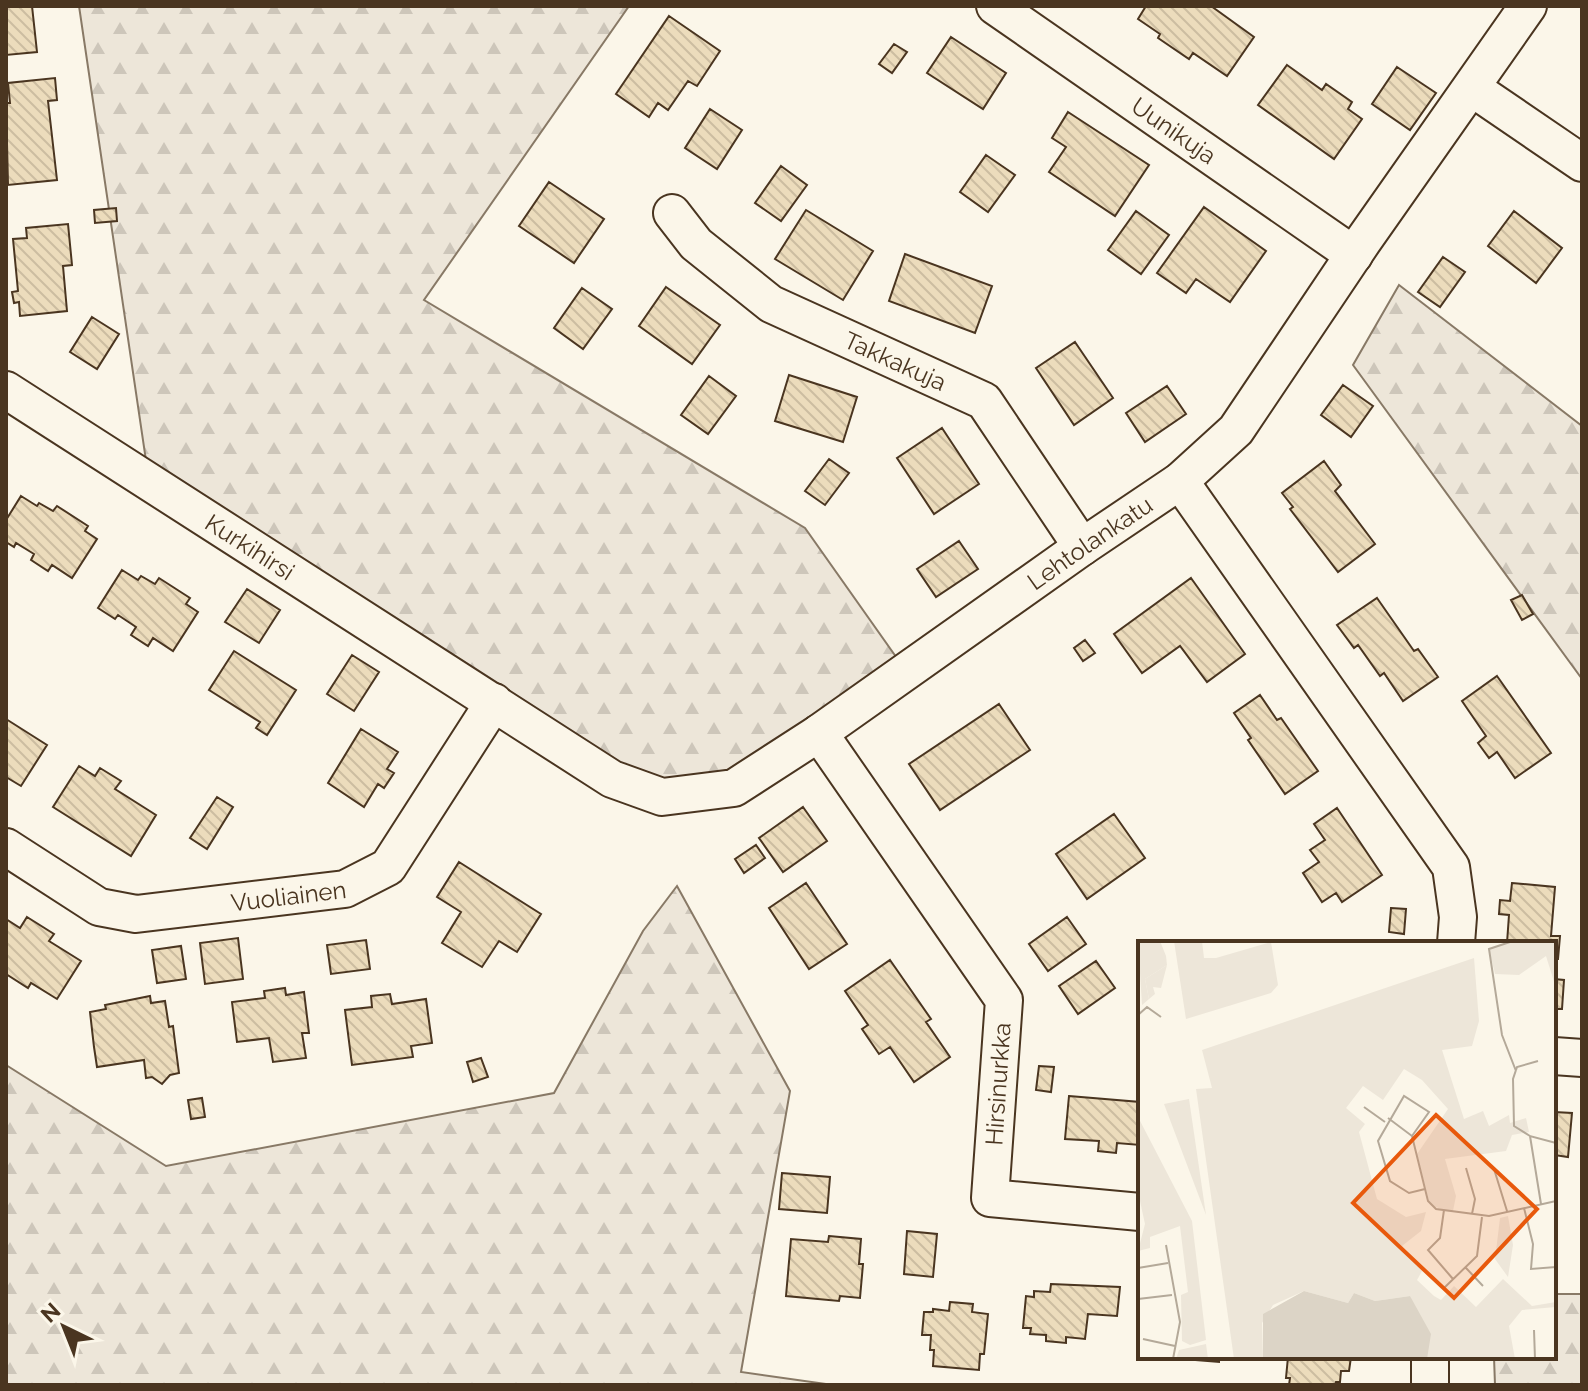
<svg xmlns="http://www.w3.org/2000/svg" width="1588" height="1391" font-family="Raleway,sans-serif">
<defs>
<pattern id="forest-firs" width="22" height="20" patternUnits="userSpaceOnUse" patternTransform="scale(2)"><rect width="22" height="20" fill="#ede6d9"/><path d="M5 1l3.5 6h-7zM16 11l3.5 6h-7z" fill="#cdc6ba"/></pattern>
<pattern id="building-back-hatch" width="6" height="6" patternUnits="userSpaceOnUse" patternTransform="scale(2)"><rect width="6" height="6" fill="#ecdcbc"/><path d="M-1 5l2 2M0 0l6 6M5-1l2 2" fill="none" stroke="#ccbda1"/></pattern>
</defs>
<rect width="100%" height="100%" fill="#fbf6e9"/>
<!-- forest -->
<path fill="url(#forest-firs)" stroke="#887966" stroke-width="2" d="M79,6H629L424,300L805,528L906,671L734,788L662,797L149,481Z
M1399,285L1582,426V679L1353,365Z
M677,886L790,1091L741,1372L833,1385H6V1065L166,1166L554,1093L643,931Z
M1554,1294H1582V1385H1495L1494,1357H1554Z"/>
<!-- building -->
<path fill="url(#building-back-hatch)" stroke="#4a3520" stroke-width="2" d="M6,6H32L37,52L6,55Z
M1146,6H1211L1254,37L1227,76L1193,53L1189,59L1158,38L1160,34L1138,19Z
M669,16L720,51L697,86L688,81L668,110L658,103L649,117L616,94Z
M951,37L1006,73L983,109L927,73Z
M894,44L907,52L892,73L879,64Z
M1287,65L1322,90L1326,84L1352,102L1348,109L1362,119L1334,159L1258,105Z
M1397,67L1436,93L1410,130L1372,104Z
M55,78L57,100L48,101L57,180L8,185L6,103H10L8,83Z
M710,109L742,130L717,169L685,148Z
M1068,112L1149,165L1115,216L1049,172L1066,147L1052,138Z
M986,155L1015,175L988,212L960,192Z
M781,166L807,185L781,221L755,203Z
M549,182L604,219L574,263L519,226Z
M1204,207L1266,251L1230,302L1196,279L1186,293L1157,273Z
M116,208L117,221L95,223L94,210Z
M806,210L873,251L843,300L775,259Z
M1136,211L1169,235L1141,274L1108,250Z
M1514,211L1562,248L1536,283L1488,246Z
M68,224L72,265L63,266L67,311L20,316L19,302L14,303L12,292L18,291L13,239L27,238L26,228Z
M905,254L992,286L975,333L889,301Z
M1443,257L1465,272L1440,307L1418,292Z
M666,287L720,325L692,364L639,326Z
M582,288L612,309L583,349L554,328Z
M92,317L119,334L97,369L70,352Z
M1075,342L1113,398L1074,425L1036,368Z
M789,375L857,397L843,442L775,421Z
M709,376L736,396L708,434L681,415Z
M1343,385L1373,406L1351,437L1321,415Z
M1167,386L1186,414L1145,442L1126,413Z
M942,428L979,484L934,514L897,458Z
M829,459L849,473L825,505L805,491Z
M1324,461L1341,485L1335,491L1375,544L1338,572L1290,509L1293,507L1282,493Z
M21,496L37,506L39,503L53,511L57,506L88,526L85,531L97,539L72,578L52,565L48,571L31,560L34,554L16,543L14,547L6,542V520Z
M959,541L978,569L936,597L917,569Z
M122,570L138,580L141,576L155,584L159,578L190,598L186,604L198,612L173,651L153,638L148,646L131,635L136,627L118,615L115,619L98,608Z
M1191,578L1245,654L1207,682L1180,646L1142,673L1114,634Z
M247,589L280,610L259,643L225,622Z
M1522,595L1533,614L1522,620L1511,600Z
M1377,598L1414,651L1418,649L1438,677L1403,701L1384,673L1380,676L1358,645L1354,648L1337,625Z
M1085,640L1095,653L1083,661L1074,648Z
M234,651L296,690L267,735L256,728L260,722L209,690Z
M352,655L379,672L354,711L327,694Z
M1497,676L1551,753L1515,778L1497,752L1489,758L1478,743L1486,736L1462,701Z
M1260,695L1277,720L1281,718L1318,771L1285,794L1248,740L1251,738L1234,713Z
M999,704L1030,750L940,810L909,764Z
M6,719L47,745L21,786L6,777Z
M361,729L398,752L387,769L394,773L384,788L378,784L364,807L328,783Z
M79,766L95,776L100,768L121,781L115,789L156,815L131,856L53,807Z
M217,797L233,807L207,849L190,838Z
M803,807L827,841L783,872L759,838Z
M1337,808L1382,875L1342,902L1336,893L1322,902L1303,873L1319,862L1310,850L1325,840L1314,824Z
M1114,814L1145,858L1087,899L1056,854Z
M756,845L765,858L744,873L735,859Z
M459,862L541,914L517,952L499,941L482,967L442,943L461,912L437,897Z
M806,883L847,944L809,969L769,908Z
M1512,883L1555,887L1551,936H1560L1558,959H1554V943H1507L1509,915L1499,914L1500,900L1510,901Z
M1391,908L1406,909L1404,934L1389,932Z
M27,917L54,934L49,941L81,961L57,999L31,983L28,988L6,974V919L20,928Z
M1067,917L1086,944L1048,971L1029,944Z
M238,938L243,979L205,984L200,943Z
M366,940L370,969L331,974L327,945Z
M181,946L186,979L157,983L152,950Z
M890,960L931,1019L926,1022L950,1057L914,1082L890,1047L879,1054L862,1029L868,1025L845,991Z
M1096,961L1115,988L1078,1014L1059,986Z
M1554,979L1564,980L1562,1009H1554Z
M285,988L286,995L304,992L309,1033H302L306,1058L273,1062L269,1038L237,1042L232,1002L265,998L264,991Z
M390,994L392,1004L426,999L432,1043L411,1046L413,1057L352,1065L345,1010L372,1007L371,996Z
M150,996L151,1003L165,1001L169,1027L173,1026L175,1042L179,1073L170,1075L162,1084L152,1077L146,1078L144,1060L97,1067L94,1047L90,1012L106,1009L105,1005Z
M481,1058L488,1077L473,1082L467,1062Z
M1039,1066L1054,1067L1051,1092L1036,1090Z
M1069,1096L1140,1102V1145L1117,1143L1116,1153L1098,1151L1099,1141L1065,1139Z
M202,1098L205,1117L191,1119L188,1100Z
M1554,1112L1572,1113L1568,1157L1554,1155Z
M782,1173L830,1177L827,1213L779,1209Z
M907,1231L937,1234L933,1277L904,1274Z
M829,1236L861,1239L859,1264H863L860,1298L840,1296L839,1301L786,1296L791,1239L828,1242Z
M1051,1284L1120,1287L1117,1316L1088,1314L1085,1339L1066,1337V1343L1046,1341V1335L1030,1334L1031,1328H1023L1026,1296L1034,1297V1291L1050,1292Z
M950,1302L973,1304L972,1312L988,1314L984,1354H980L979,1370L933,1366L934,1350H930L931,1335H922L924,1312H933V1309L949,1311Z
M1158,1357H1219V1362Z
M1288,1357H1351L1349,1371H1341L1340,1382H1336L1335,1385H1289L1290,1378H1286Z"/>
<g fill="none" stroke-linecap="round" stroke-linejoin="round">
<!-- minor casing -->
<g stroke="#4a3520" stroke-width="40">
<g id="minor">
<path id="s1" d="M995,6L1354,255"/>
<path d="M1472,88L1582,163"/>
<path id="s2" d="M672,213L696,244L771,304L984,401L1082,547"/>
<path id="s3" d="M6,390L612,779L662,797L734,788L819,733L1082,547L1180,481L1236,430L1363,241L1528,6"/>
<path d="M1180,481L1451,867L1458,917L1456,943"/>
<path d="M819,733L1004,1000L990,1198L1140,1212"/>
<path id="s4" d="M6,847L99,907L136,914L345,889L388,867L494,702"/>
<path d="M1554,1056L1582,1058"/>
<path d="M1430,1357V1385"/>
</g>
</g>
<!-- minor -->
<use href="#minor" stroke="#fbf6e9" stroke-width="36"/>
</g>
<g text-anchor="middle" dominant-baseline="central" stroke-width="6" stroke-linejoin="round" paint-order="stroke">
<!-- street labels -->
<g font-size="24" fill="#4a3520" stroke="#fbf6e9">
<text stroke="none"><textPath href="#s1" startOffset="218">Uunikuja</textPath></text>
<text stroke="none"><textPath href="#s2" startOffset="272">Takkakuja</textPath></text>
<text stroke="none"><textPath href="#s3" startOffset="1278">Lehtolankatu</textPath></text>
<text stroke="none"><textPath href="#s3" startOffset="290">Kurkihirsi</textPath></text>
<text stroke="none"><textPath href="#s4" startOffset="302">Vuoliainen</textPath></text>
<text transform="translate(998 1084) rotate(-86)">Hirsinurkka</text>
</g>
</g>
<!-- overview -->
<g transform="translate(1138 941)">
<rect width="418" height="418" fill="#fbf6e9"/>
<path d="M0,0H22L28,15L29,24L7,38L11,58L4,64Z" fill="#ede6d9"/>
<path d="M36,0H64L66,17H78L133,1L140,44L133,52L48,78ZM375,0H418V47L408,15L381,34L357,33L351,8ZM336,17L341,80L334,105L304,109L326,178L345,170L351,185L371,174L372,182L388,177L391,191L374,194L368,210L307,218L318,255L315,270L306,269L292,264L279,213L310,168L284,139L266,128L245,159L225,145L208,167L227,183L221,191L239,258L268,276L288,271L283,290L264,305L284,330L279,339L296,355L303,359L316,345L338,366L365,338L394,365L418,361V366L384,369L371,385L377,418H289L272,355L237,360L216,352L210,362L166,350L135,364L124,382L125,418H96L58,148L74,147L64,109ZM29,24L23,47L15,46L17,53L11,58L7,38ZM51,158L68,274L26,163ZM0,176L54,280L68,399L52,404L44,400L43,354L50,351L42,285L12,296V307L0,310L7,283L0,251ZM370,275L375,304L370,336L357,318L362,277ZM68,403L70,418H38L41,409Z" fill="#ede6d9"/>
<path d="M166,350L210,362L216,352L237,360L272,355L293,393L289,418H125V373Z" fill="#dcd4c6"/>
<path fill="none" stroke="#b4a999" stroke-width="2" d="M375,0L351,8L364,94L378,130M0,74L9,66L23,76M226,166L247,181M250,177L274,195L290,260L298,268L351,275L418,260M274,195L291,171L266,155L240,200L252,240L271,252L287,248M392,195L376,185L375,138L379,126L400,120M328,227L337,258L334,273M356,228L369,270M403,263L392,195L418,202M386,267L395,303L393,328L418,326M306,269L302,297L290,309L315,338M28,304L42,381L35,418M0,327L30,322M328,327L345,345M306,347L339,315L344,276M0,358L34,354M396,389L397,418M5,398L37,405"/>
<path fill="#e8590c" fill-opacity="0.15" stroke="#e8590c" stroke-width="4" d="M298,174L399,268L316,357L215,262Z"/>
<rect width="418" height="418" fill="none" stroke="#4a3520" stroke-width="4"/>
</g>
<!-- border -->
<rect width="1588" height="1391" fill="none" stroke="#4a3520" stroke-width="16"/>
<!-- north arrow -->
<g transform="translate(64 1327) rotate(317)" stroke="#fbf6e9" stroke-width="6" paint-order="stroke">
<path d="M0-6L14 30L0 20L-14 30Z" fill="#4a3520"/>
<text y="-12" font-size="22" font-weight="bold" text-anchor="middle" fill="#4a3520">N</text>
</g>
</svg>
